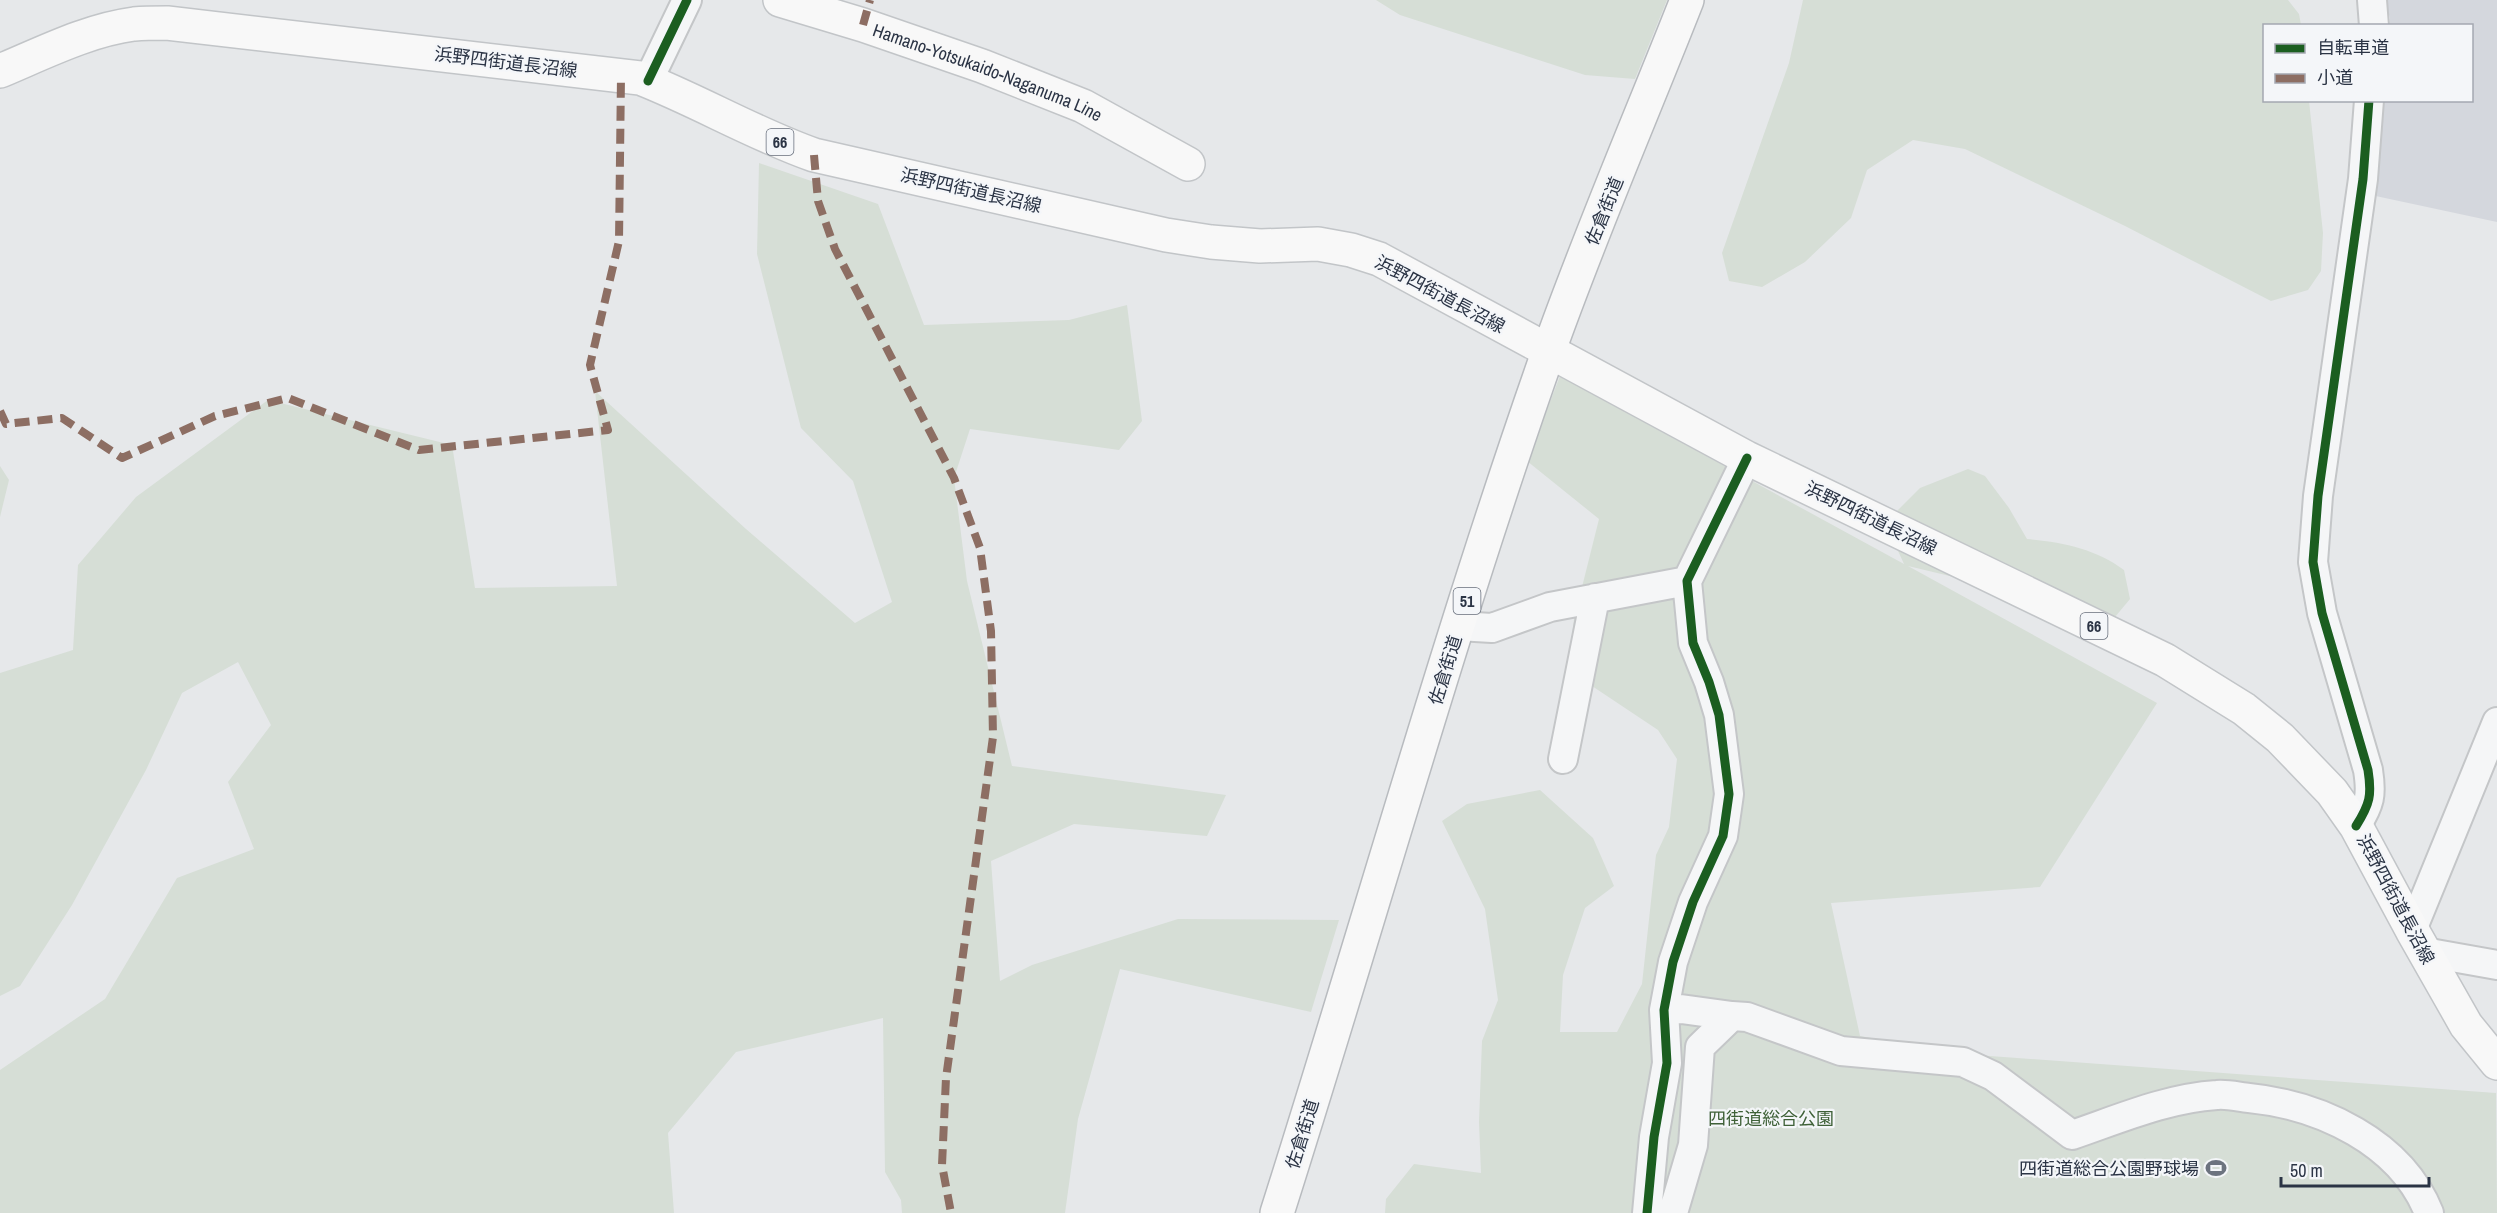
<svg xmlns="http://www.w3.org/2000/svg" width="2497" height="1213" font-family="'Archivo Narrow','Noto Sans JP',sans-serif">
<rect width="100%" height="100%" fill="#e6e8ea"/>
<!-- built -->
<path fill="#d4d7dd" d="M2385,0H2497V222L2371,195L2381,101L2472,100V26L2390,25V18Z"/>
<!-- green -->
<path fill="#d6ded6" d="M1376,0H1667L1635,79L1585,75L1400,15Z
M1803,0H2288L2299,14L2301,25L2264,26V100L2309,101L2323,233L2321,271L2308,290L2271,301L2125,226L1965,149L1913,140L1867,170L1851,218L1805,262L1762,287L1729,281L1722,253L1789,63Z
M759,163L878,204L924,325L1069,320L1127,305L1142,421L1119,450L970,429L954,478L967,581L1012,766L1226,795L1207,836L1074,824L991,861L1000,981L1032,965L1178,919L1339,920L1311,1012L1120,969L1078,1119L1065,1213H902L901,1200L885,1172L883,1018L736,1052L668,1133L674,1213H0V1070L105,999L177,878L254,849L228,782L271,725L238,662L182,693L146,770L72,905L20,986L0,996V673L73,650L78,565L136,497L268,400L452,445L475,588L617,586L595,391L746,529L855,623L892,602L853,481L801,428L757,254Z
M1560,376L1904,564L1894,542L1893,515L1920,488L1968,469L1985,476L2009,508L2027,539C2062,542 2096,549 2124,570L2130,599L2105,629L1958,578L1908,566L2157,703L2040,887L1831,903L1860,1036L1963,1054L2496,1093L2497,1213H1385L1386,1199L1414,1164L1481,1173L1479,1122L1482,1041L1498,1000L1485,909L1442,821L1467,804L1540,790L1593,838L1614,886L1585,908L1563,975L1560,1032H1617L1642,984L1656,855L1669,827L1677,759L1658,730L1568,670L1574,619L1599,519L1527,461Z
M0,466L9,480L0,517Z"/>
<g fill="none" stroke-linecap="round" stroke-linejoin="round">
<!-- minor casing -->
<g stroke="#c4c6c8" stroke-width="32">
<path id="minor" d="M2372,0L2374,26
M648,81L687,0
M1458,626L1492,628L1550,607L1687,581
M1563,759L1595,598
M2356,826C2370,804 2372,795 2368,770L2322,613L2313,562L2318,496L2363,179L2369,100
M2412,930L2497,722
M2424,952L2497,965
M1664,1010L1681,1009L1732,1016
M1647,1213L1654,1137L1667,1063L1664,1010L1673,962L1693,902L1723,836L1729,794L1719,715L1709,682L1693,643L1687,581L1747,458
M1673,1213L1693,1145L1700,1047L1732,1016L1747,1017L1841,1051L1963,1062L1993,1076L2072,1135C2119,1119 2167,1098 2217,1095C2227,1094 2239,1097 2249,1098C2320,1105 2401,1142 2429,1213"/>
</g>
<!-- major casing -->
<g stroke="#c2c5c8" stroke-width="36">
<g id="major">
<path id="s1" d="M780,0L863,25L982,66L1083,106L1188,164"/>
<path d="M0,71C43,53 88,30 134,24C145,23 156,23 167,23L640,78C699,101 754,134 814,155L1166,235L1211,242L1260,246L1318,244L1351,250L1379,259L1747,458L2165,660L2244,709L2280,738L2332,792L2356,826L2412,930L2466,1025L2497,1063"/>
</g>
</g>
<!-- highway casing -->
<g stroke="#b8bbbf" stroke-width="36">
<path id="highway" d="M1277,1213C1368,927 1448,637 1548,353C1590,234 1641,117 1687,0"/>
</g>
<!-- minor -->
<use href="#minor" stroke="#f5f6f7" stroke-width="28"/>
<!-- major -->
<use href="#major" stroke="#f8f8f8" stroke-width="33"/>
<!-- highway -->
<use href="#highway" stroke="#f8f8f8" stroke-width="33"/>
<!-- quiet -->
<path stroke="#8d6e63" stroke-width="8" stroke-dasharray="15 8" stroke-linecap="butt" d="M863,25L870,0
M814,155L818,201L835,249L954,478L980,548L991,631L993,737L946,1078L942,1165L951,1213
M0,411L6,424L62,418L122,458L215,416L288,398L419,450L608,430L590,365L619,241L621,76"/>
<!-- cycleway casing -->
<g stroke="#f4f6f9" stroke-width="13">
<path id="cycleway" d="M648,81L687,0
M2356,826C2370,804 2372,795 2368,770L2322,613L2313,562L2318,496L2363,179L2369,100
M1647,1213L1654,1137L1667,1063L1664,1010L1673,962L1693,902L1723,836L1729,794L1719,715L1709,682L1693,643L1687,581L1747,458"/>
</g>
<!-- cycleway -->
<use href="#cycleway" stroke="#1b5e20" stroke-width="9"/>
</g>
<!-- icons -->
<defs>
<g id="stadium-bare" transform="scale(1.62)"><path d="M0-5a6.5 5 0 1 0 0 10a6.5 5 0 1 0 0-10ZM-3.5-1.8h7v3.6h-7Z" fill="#6c737f" stroke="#f4f6f9" stroke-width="2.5" paint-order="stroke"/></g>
</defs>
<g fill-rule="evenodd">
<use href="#stadium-bare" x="2216" y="1168"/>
</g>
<g text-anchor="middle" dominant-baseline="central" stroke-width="4.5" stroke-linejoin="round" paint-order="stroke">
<!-- shield labels -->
<g fill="#f4f6f9" stroke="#676e7b" stroke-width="1.5">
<rect x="766.5" y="129" width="27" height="26" rx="4.5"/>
<rect x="1453.5" y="588" width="27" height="26" rx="4.5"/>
<rect x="2080.5" y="613" width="27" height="26" rx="4.5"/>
</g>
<g font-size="16" font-weight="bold" fill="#2b3445">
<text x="780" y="142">66</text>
<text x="1467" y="601">51</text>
<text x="2094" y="626">66</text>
</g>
<!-- street labels -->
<g font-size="18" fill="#2b3445" stroke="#f4f6f9">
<text transform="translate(506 62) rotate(7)">浜野四街道長沼線</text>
<text stroke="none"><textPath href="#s1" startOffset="220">Hamano-Yotsukaido-Naganuma Line</textPath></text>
<text transform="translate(971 190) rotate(13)">浜野四街道長沼線</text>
<text transform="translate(1604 211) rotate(-68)">佐倉街道</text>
<text transform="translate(1440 294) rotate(28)">浜野四街道長沼線</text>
<text transform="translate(1871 518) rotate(26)">浜野四街道長沼線</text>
<text transform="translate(1445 670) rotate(-73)">佐倉街道</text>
<text transform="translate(2396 899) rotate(62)">浜野四街道長沼線</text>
<text transform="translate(1302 1134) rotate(-73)">佐倉街道</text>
</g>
<!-- park labels -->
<g font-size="18" fill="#3f6138" stroke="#f4f6f9">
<text x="1771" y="1118">四街道総合公園</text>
</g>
<!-- poi labels -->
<g font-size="18" fill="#2b3445" stroke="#f4f6f9" text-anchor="end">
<text x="2199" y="1168">四街道総合公園野球場</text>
</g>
</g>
<!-- legend -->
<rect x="2263" y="24" width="210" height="78" fill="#f4f6f9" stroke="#a4a8b1" stroke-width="1.5"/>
<rect x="2275" y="44" width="30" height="9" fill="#1b5e20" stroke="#a4a8b1" stroke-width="1.5"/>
<text x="2317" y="54" font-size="18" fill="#2b3445">自転車道</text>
<rect x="2275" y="74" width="30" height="9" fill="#8d6e63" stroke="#a4a8b1" stroke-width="1.5"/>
<text x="2317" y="84" font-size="18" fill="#2b3445">小道</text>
<!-- scale -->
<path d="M2281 1177v9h148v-9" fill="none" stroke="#2b3445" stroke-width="3"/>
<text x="2290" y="1177" font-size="18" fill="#2b3445" stroke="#f4f6f9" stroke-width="4.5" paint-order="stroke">50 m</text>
</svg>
